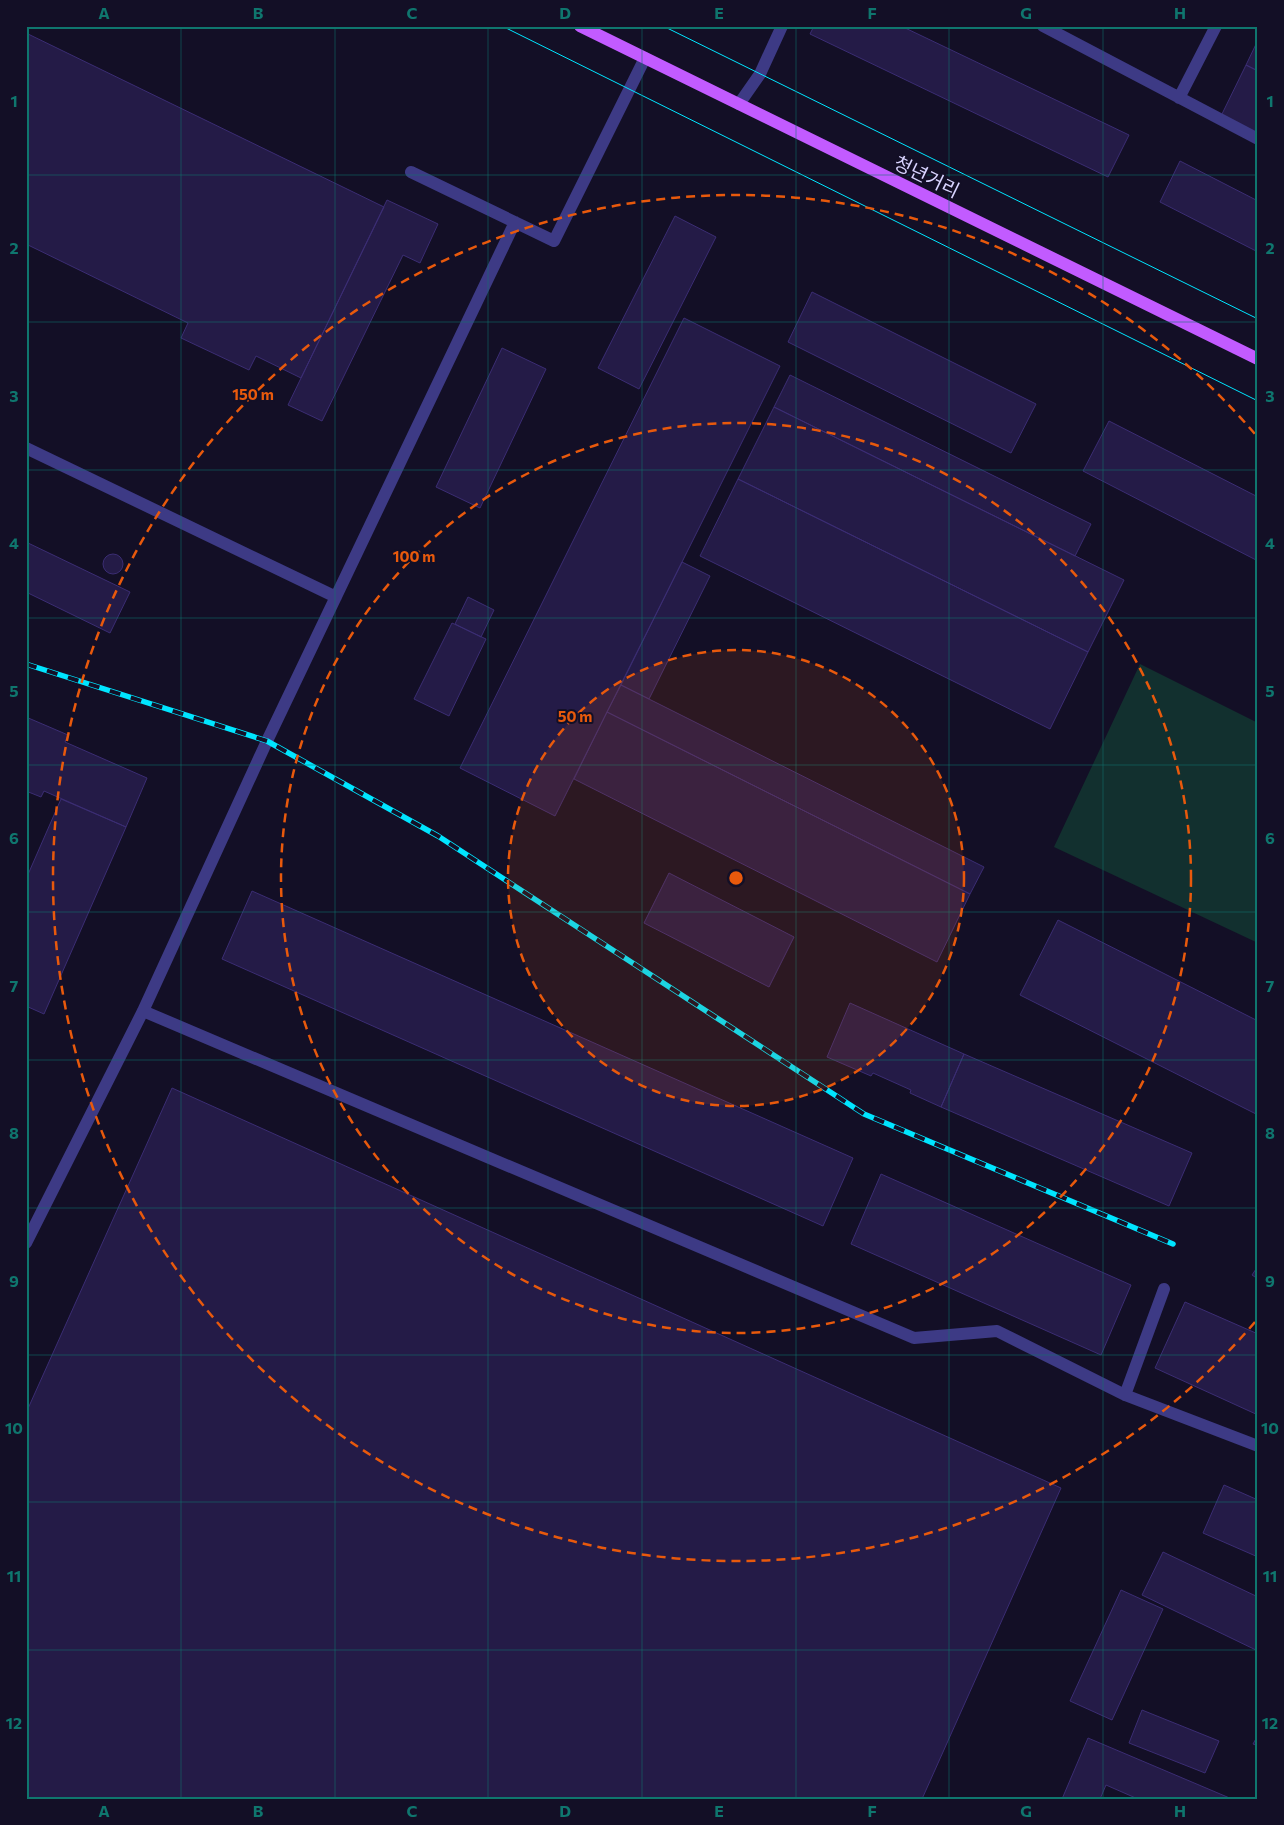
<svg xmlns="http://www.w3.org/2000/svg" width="1284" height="1825" font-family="Commissioner,'Noto Sans KR',sans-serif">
<rect width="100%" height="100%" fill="#130f26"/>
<!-- green -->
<path fill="#12302f" d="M1140,664L1258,723V943L1054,847Z"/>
<!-- building -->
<path fill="#241b47" stroke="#3b2d73" d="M814,26H901L1129,135L1108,177L810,34Z
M26,33L384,207L301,378L256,356L249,370L181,338L188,323L26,244Z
M1258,40V71L1246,65Z
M1246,65L1258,71V134L1221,116Z
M1180,161L1258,201V252L1160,202Z
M387,200L438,224L420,263L403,255L322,421L288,405Z
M675,216L716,237L639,389L598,368Z
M812,292L1036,404L1011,453L788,342Z
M684,318L780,366L555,816L460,768Z
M502,348L546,369L480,508L436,487Z
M790,375L1091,524L1075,556L774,407Z
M774,407L1124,580L1088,652L738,479Z
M1109,421L1258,497V561L1083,471Z
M738,479L1088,652L1050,729L700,556Z
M26,542L130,592L110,633L26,592Z
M103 564a10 10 0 1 1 20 0a10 10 0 1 1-20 0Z
M682,562L710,576L649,699L621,685Z
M468,597L494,610L481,637L455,624Z
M452,623L486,639L449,716L414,699Z
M621,685L984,867L970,894L607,712Z
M607,712L970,894L937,962L574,779Z
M26,717L68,735L65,742L147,778L126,827L44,791L41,797L26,791Z
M61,799L126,827L44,1014L26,1006V879Z
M669,873L794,937L769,987L644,923Z
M252,891L853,1158L823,1226L222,959Z
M1058,920L1258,1021V1115L1020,995Z
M850,1003L964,1054L941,1107L910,1093L911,1090L873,1073L871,1076L827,1057Z
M964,1054L1192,1153L1169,1206L941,1107Z
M172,1088L1061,1488L922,1799H26V1413Z
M881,1174L1131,1285L1101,1355L851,1244Z
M1258,1266V1279L1252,1275Z
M1185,1302L1258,1334V1415L1155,1368Z
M1224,1485L1258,1500V1557L1203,1533Z
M1163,1552L1258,1597V1651L1142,1595Z
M1121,1590L1163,1609L1112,1720L1070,1701Z
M1142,1710L1219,1741L1205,1773L1129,1743Z
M1258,1735V1746L1253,1744Z
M1088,1738L1232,1799H1138L1106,1785L1100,1799H1062Z"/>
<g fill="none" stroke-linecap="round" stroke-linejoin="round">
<!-- minor -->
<path stroke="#3d3a85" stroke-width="12" d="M1043,26L1258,139
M1179,98L1216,26
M739,104L760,74L782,26
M411,172L554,241L645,58
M26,448L336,597
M143,1011L914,1338L997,1331L1125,1395L1258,1446
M26,1243L143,1011L267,741L515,222
M1125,1395L1164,1289"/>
<!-- major -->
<path stroke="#c25bff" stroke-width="12" d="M580,26L1258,359"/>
<!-- tram -->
<path stroke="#00e5ff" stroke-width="1" d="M502,26L1258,401
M663,26L1258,319"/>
<!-- rail casing -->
<g stroke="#00e5ff" stroke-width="5.5">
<path id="rail" d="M26,664L267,741L438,836L864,1114L1173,1244"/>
</g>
<!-- rail -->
<use href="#rail" stroke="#130f26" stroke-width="4" stroke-dasharray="11" stroke-linecap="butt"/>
</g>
<!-- grid -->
<path fill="none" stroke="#0f766e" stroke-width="1" stroke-opacity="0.55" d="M181,26V1799M335,26V1799M488,26V1799M642,26V1799M796,26V1799M949,26V1799M1103,26V1799M26,175H1258M26,322H1258M26,470H1258M26,618H1258M26,765H1258M26,912H1258M26,1060H1258M26,1208H1258M26,1355H1258M26,1502H1258M26,1650H1258"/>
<!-- distance rings -->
<circle cx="736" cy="878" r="228" fill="#e8590c" fill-opacity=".12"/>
<g fill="none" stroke="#e8590c" stroke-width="2.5" stroke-dasharray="9 6">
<circle cx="736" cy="878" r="228"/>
<circle cx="736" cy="878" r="455"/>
<path d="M1255 1322A683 683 0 1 1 1255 434"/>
</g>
<g text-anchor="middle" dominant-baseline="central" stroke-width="4" stroke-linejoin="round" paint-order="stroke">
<!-- street labels -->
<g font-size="19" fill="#d9d4ff" stroke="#130f26">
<text transform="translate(927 176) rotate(26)">청년거리</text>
</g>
</g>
<circle cx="736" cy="878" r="8" fill="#e8590c" stroke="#130f26" stroke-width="2.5"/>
<g font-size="15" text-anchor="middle" font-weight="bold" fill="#e8590c" stroke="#130f26" stroke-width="4" stroke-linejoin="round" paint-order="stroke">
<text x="253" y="400">150 m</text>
<text x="414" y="562">100 m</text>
<text x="575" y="722">50 m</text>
</g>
<!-- border -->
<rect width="1284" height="1825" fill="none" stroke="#130f26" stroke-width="55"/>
<rect x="28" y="28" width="1228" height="1770" fill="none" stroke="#0f766e" stroke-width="2"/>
<g font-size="16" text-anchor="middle" font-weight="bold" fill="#0f766e">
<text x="104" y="19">A</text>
<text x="258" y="19">B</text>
<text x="412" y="19">C</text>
<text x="565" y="19">D</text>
<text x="719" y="19">E</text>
<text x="872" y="19">F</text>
<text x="1026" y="19">G</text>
<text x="1180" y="19">H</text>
<text x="14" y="107">1</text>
<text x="1270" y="107">1</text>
<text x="14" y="254">2</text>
<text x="1270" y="254">2</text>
<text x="14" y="402">3</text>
<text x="1270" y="402">3</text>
<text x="14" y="549">4</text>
<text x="1270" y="549">4</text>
<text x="14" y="697">5</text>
<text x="1270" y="697">5</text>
<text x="14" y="844">6</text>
<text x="1270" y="844">6</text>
<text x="14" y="992">7</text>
<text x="1270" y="992">7</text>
<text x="14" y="1139">8</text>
<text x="1270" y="1139">8</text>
<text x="14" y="1287">9</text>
<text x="1270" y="1287">9</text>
<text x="14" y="1434">10</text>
<text x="1270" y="1434">10</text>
<text x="14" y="1582">11</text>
<text x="1270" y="1582">11</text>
<text x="14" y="1729">12</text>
<text x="1270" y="1729">12</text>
<text x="104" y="1817">A</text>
<text x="258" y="1817">B</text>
<text x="412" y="1817">C</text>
<text x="565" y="1817">D</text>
<text x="719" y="1817">E</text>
<text x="872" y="1817">F</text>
<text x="1026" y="1817">G</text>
<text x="1180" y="1817">H</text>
</g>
</svg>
